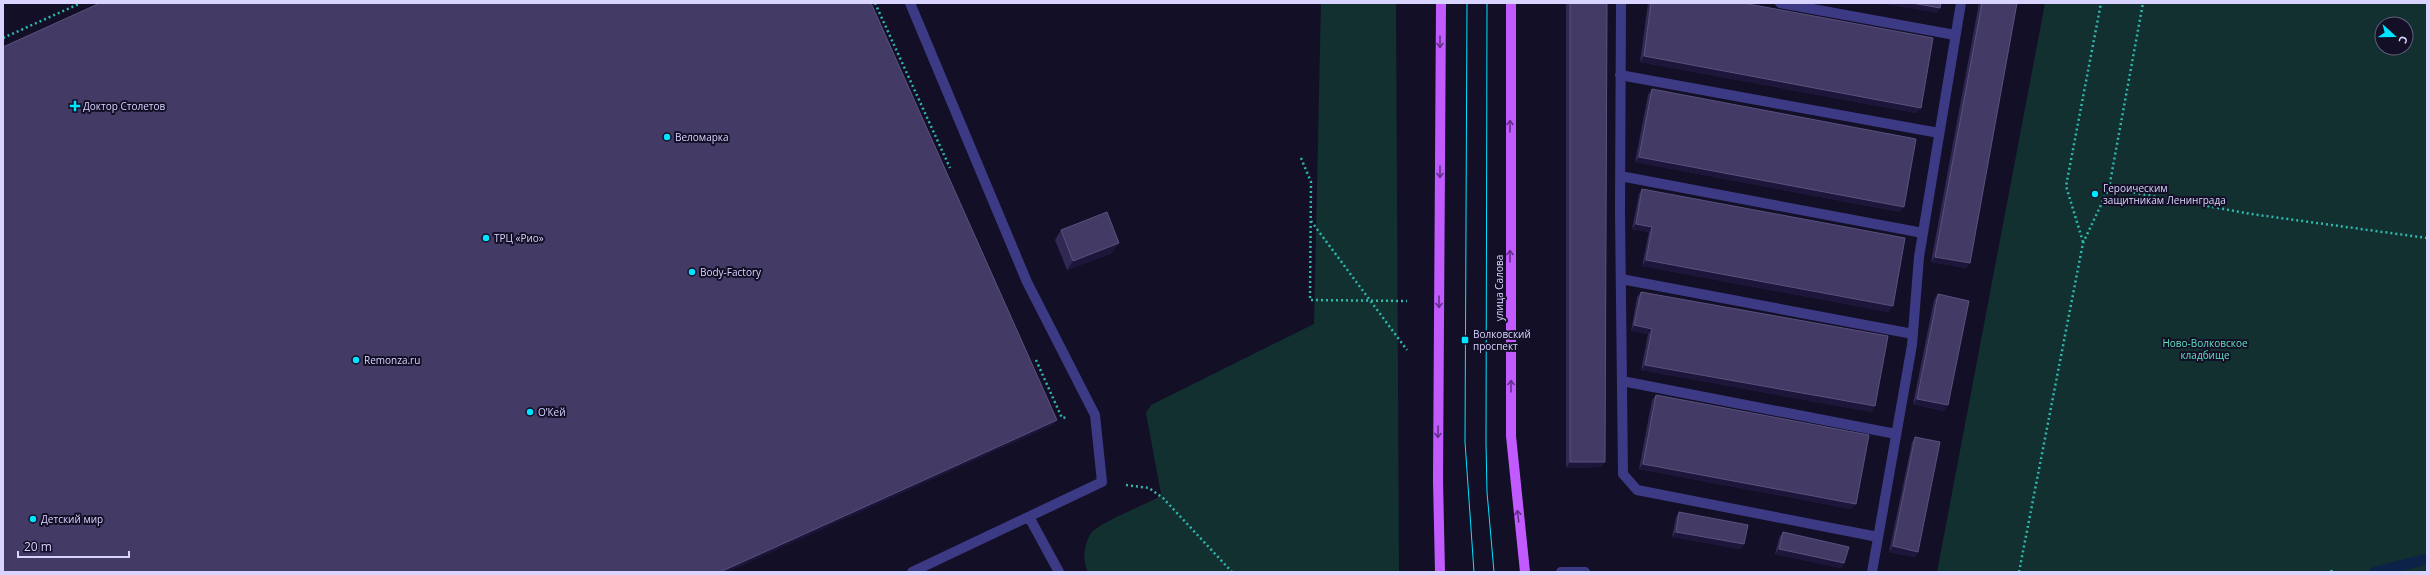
<svg xmlns="http://www.w3.org/2000/svg" width="2430" height="575" font-family="'Open Sans',sans-serif">
<rect width="100%" height="100%" fill="#130f26"/>
<!-- green -->
<path fill="#12302f" fill-rule="evenodd" d="M1321,3H1396L1399,572H1088C1082,560 1084,544 1091,533C1099,523 1144,505 1157,498L1161,494L1146,413L1151,405L1314,324Z
M2045,3H2427V572H1937ZM2382,24H2406V48H2382Z"/>
<g fill="none" stroke-linecap="round" stroke-linejoin="round">
<!-- stream -->
<path stroke="#0c2248" stroke-width="11" d="M2375,572L2427,559"/>
<!-- path -->
<path stroke="#2fb8b0" stroke-width="2.5" stroke-dasharray="2 3" stroke-linecap="butt" d="M875,3L950,168
M3,38L81,3
M1301,158L1311,182L1310,300L1407,301
M2109,188L2251,214L2427,238
M1311,221L1407,350
M2083,242L2066,186L2101,3
M1036,360L1062,418L1068,417
M1126,485L1149,488L1163,498L1232,572
M2331,570L2332,572
M2019,572L2083,243L2109,188L2143,3"/>
<!-- service -->
<path stroke="#3d3a85" stroke-width="10" d="M910,3L1027,282L1095,415L1102,482L912,572
M1621,3L1620,211L1623,474L1637,490L1878,537
M1780,3L1955,35
M1620,75L1939,133
M1620,176L1923,233
M1621,279L1913,334
M1622,381L1896,434
M1029,517L1059,572
M1872,572L1912,345L1919,257L1961,3"/>
<!-- tertiary -->
<path stroke="#3d3a85" stroke-width="10" d="M1561,572H1585"/>
<!-- primary -->
<path stroke="#c25bff" stroke-width="10" d="M1511,3V436L1525,572
M1440,572L1438,480L1441,3"/>
<!-- tram -->
<path stroke="#00e5ff" stroke-width="1" d="M1467,3L1465,442L1474,572
M1487,3L1486,443L1487,492L1494,572"/>
</g>
<!-- wall -->
<path fill="#312854" d="M1566,3H1607L1605,462L1601,467L1566,468Z
M1648,3H1743L1917,113L1640,62Z
M1979,3H2017L1970,263L1966,268L1931,262Z
M1652,89L1900,212L1635,162L1648,95Z
M1642,189L1889,312L1642,266L1649,232L1632,229L1639,194Z
M1061,230L1112,253L1067,270L1055,240Z
M1641,292L1872,412L1641,370L1648,334L1631,331L1637,297Z
M1938,294L1944,411L1913,404L1934,300Z
M1656,395L1852,509L1639,469L1652,400Z
M1915,437L1918,552L1915,557L1889,552L1912,442Z
M1679,512L1741,549L1672,537L1676,517Z
M1783,532L1844,563L1841,568L1775,554L1779,538Z"/>
<!-- shaded-wall -->
<path fill="#1d163a" d="M1878,3H1912L1940,8L1937,13Z
M1644,56L1921,108L1917,113L1640,62Z
M1639,157L1904,207L1900,212L1635,162Z
M1636,224L1652,227L1649,232L1632,229Z
M1119,243L1112,253L1067,270L1073,261Z
M1935,257L1970,263L1966,268L1931,262Z
M1646,260L1893,306L1889,312L1642,266Z
M1634,325L1652,329L1648,334L1631,331Z
M1645,365L1875,406L1872,412L1641,370Z
M1917,399L1948,405L1944,411L1913,404Z
M1057,420L1053,425L728,572H720Z
M1570,462H1605L1601,467L1566,468Z
M1643,464L1856,504L1852,509L1639,469Z
M1676,532L1744,544L1741,549L1672,537Z
M1893,546L1918,552L1915,557L1889,552Z
M1779,549L1844,563L1841,568L1775,554Z"/>
<!-- building -->
<path fill="#433a66" stroke="#5a527e" d="M100,3H871L1057,420L720,572H3V47Z
M1570,3H1607L1605,462H1570Z
M1651,3H1743L1933,38L1921,108L1644,56Z
M1912,3H1941L1940,8Z
M1982,3H2017L1970,263L1935,257Z
M1652,89L1916,139L1904,207L1639,157Z
M1642,189L1905,238L1893,306L1646,260L1652,227L1636,224Z
M1107,212L1119,243L1073,261L1061,230Z
M1641,292L1888,336L1875,406L1645,365L1652,329L1634,325Z
M1938,294L1969,301L1948,405L1917,399Z
M1656,395L1869,435L1856,504L1643,464Z
M1915,437L1940,442L1918,552L1893,546Z
M1679,512L1748,525L1744,544L1676,532Z
M1783,532L1849,547L1844,563L1779,549Z"/>
<!-- one-way arrows -->
<defs><path id="oneway-shaft" d="M-6 0H5M1.5-3L5.5 0L1.5 3" fill="none" stroke-width="1.6" stroke-linecap="round" stroke-linejoin="round"/></defs>
<g stroke="#623188">
<use href="#oneway-shaft" transform="translate(1440 42) rotate(90)"/>
<use href="#oneway-shaft" transform="translate(1510 126) rotate(-90)"/>
<use href="#oneway-shaft" transform="translate(1440 172) rotate(90)"/>
<use href="#oneway-shaft" transform="translate(1510 256) rotate(-90)"/>
<use href="#oneway-shaft" transform="translate(1439 302) rotate(90)"/>
<use href="#oneway-shaft" transform="translate(1511 386) rotate(-90)"/>
<use href="#oneway-shaft" transform="translate(1438 432) rotate(91)"/>
<use href="#oneway-shaft" transform="translate(1518 516) rotate(-97)"/>
</g>
<!-- markers -->
<g fill="#00e5ff" stroke="#130f26" stroke-width="1.5">
<path d="M73 100h4v4h4v4h-4v4h-4v-4h-4v-4h4z"/>
<circle cx="667" cy="137" r="4"/>
<circle cx="2095" cy="194" r="4"/>
<circle cx="486" cy="238" r="4"/>
<circle cx="692" cy="272" r="4"/>
<rect x="1461" y="336" width="8" height="8" rx="2"/>
<circle cx="356" cy="360" r="4"/>
<circle cx="530" cy="412" r="4"/>
<circle cx="33" cy="519" r="4"/>
</g>
<g text-anchor="middle" dominant-baseline="central" stroke-width="4" stroke-linejoin="round" paint-order="stroke">
<!-- poi labels -->
<g font-size="10" fill="#d9d4ff" stroke="#130f26" text-anchor="start">
<text x="83" y="106">Доктор Столетов</text>
<text x="675" y="137">Веломарка</text>
<text x="2103" y="188">Героическим<tspan x="2103" dy="12">защитникам Ленинграда</tspan></text>
<text x="494" y="238">ТРЦ «Рио»</text>
<text x="700" y="272">Body-Factory</text>
<text x="1473" y="334">Волковский<tspan x="1473" dy="12">проспект</tspan></text>
<text x="364" y="360">Remonza.ru</text>
<text x="538" y="412">О’Кей</text>
<text x="41" y="519">Детский мир</text>
</g>
<!-- street labels -->
<g font-size="10" fill="#d9d4ff" stroke="#130f26">
<text transform="translate(1499 288) rotate(-90)">улица Салова</text>
</g>
<!-- park labels -->
<g font-size="10" fill="#5fe0c0" stroke="#130f26">
<text x="2205" y="343">Ново-Волковское<tspan x="2205" dy="12">кладбище</tspan></text>
</g>
</g>
<!-- border -->
<rect width="2430" height="575" fill="none" stroke="#d9d4ff" stroke-width="8"/>
<!-- north arrow -->
<g transform="translate(2394 36) rotate(111)"><circle r="19" fill="#130f26" stroke="#625e7d"/>
<path d="M0-3L7 15L0 10L-7 15Z" fill="#00e5ff"/>
<text y="-6" font-size="11" font-weight="bold" text-anchor="middle" fill="#d9d4ff">С</text>
</g>
<!-- scale -->
<path d="M18 551v6h111v-6" fill="none" stroke="#d9d4ff" stroke-width="2"/>
<text x="24" y="551" font-size="12" fill="#d9d4ff" stroke="#130f26" stroke-width="3" paint-order="stroke">20 m</text>
</svg>
